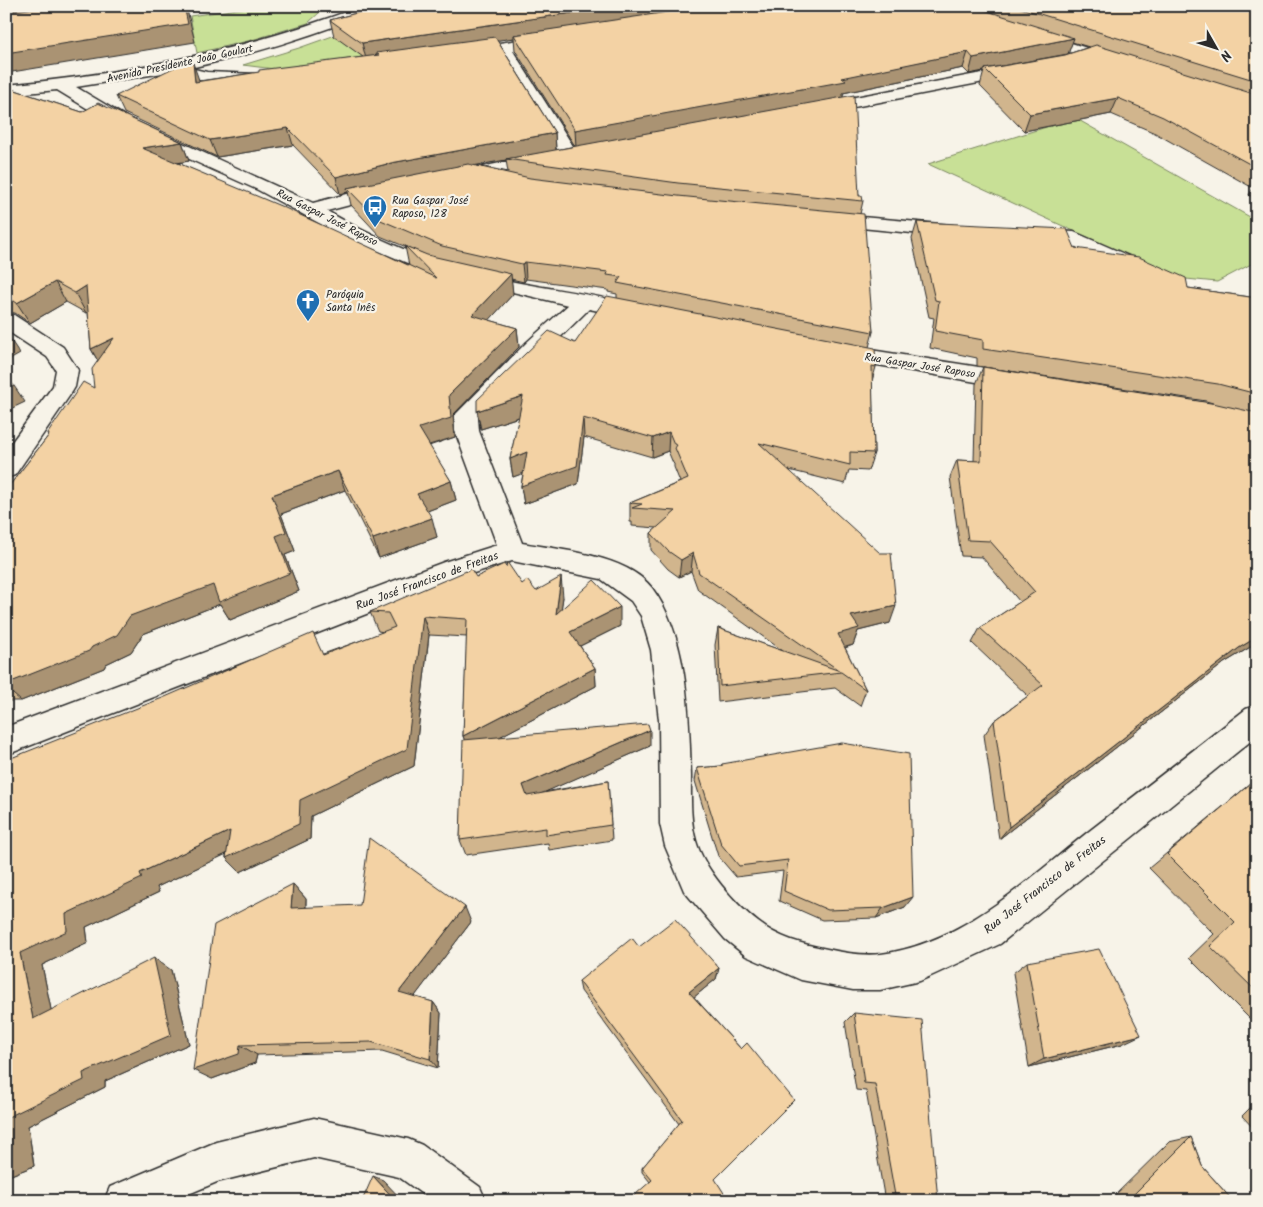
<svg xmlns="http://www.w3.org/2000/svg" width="1263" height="1207" font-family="Kalam,sans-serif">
<rect width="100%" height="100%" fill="#f7f3e8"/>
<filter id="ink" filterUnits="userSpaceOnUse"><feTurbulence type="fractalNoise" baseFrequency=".02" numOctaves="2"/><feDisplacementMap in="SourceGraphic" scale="10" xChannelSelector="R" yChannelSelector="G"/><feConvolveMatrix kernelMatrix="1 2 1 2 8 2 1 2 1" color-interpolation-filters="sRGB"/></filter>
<g filter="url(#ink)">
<!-- green -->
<path fill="#c8e096" stroke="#7a8660" d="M258,6H313L320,12L308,23L252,40L197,53L190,16Z
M355,28L370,61L274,69L243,65L299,48Z
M1075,118L1257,221V261L1217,282L1176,278L928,164Z"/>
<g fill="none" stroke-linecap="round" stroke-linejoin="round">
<!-- minor casing -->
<g stroke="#2b2b2b" stroke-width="3">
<path id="minor" d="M362,6H383L381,9C319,33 256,54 190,68L207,72L257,74L263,76L265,79L263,82H207L169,72L76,87L128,118L313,203L385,184L392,186L394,190L392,194L327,211C363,232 404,251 445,265C510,286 580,290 645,307L649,312L645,317L638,319L589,309L478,418L479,431L522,543C560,550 627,555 652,588C689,637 689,718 691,776C691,798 690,820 696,841C704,869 735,904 758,922C778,938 802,944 827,949C845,953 863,956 881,954C963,943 1026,881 1088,832C1141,791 1194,750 1246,709L1257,705V736L1000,944L920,981L880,990H853L801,980L746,956L725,939L684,891L665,846L660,824L659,720L651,650L641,616L631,601L601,579L512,561L461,577L6,755V727L444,562L497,545L455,431L454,416L527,342L568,305L431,273L341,235L258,190L116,126L57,90L6,95V85C129,74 246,50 362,6Z
M1034,31L1121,59L1123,62L1115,67L1029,39L1026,36Z
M552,35L560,40L557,43L513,51L578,154L575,158H563L560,154L499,53L466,58L458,53L466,48Z
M1019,66L1027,71L1025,74L818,114L812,113L810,109L812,105L818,104Z
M544,154L550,155L553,159L550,163L457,182L451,181L448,177L451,173L457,172Z
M828,214L952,225L959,227L962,231L959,235L952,237L821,224L818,220L821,216Z
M1035,230L1074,232L1145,263L1148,267L1145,271L1138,273L1064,242L1028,240L1025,236L1028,232Z
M6,313L14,315L63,347L78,370L75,387L72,392L15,475L6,478V450L53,386L56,370L47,357L6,330Z
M839,345L1017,373L1025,376L1028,381L1025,386L1017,389L831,357L828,352L831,347Z
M314,1118L408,1139L422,1145L480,1187L486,1201H432L399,1177L314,1158L217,1182L172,1201H104L110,1187L216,1142Z"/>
</g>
<!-- minor -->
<use href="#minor" fill="#f7f3e8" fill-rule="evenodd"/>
</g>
<!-- wall -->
<path fill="#d1b58d" stroke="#2b2b2b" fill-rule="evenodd" d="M383,6H1257V199L1249,195L1253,188L1155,133L1111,114L1024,131L980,86L984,71L969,74L963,68L843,93V97L859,196L863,201L860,214L873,332L869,347L876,367L872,381L874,453L868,471L849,470L845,484L789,470L890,623L858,631L853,645L845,648L866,690L860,706L835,688L718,702L715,645L718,628L783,651L698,590L691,571L679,577L668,569L651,550V533L657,528L632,526V522H630V503L680,482L674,467V464L673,463L668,451L652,457L584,437L578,484L524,504L521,486L523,473L513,477L510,459L519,417L481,429L575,343L617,298V294L608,292V290L526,279L524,282L511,279L513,294L489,320L517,328L519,347L453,415L455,437L429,446L451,481L456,500L427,511L437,537L379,558L345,490L281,514L295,551L285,555L299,591L230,620L220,604L143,634L131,652L106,664L104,668L21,701H6V490L49,435L48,433L94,388L98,361L91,349L88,312L86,313L66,302L30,323L15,313L6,312V87L82,112L182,142L189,161L178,163L409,266L405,246L423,254L380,236L351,205L348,192L340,194L293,145L217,157L124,113L116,96L199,81L363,57L334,36L330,20ZM514,38L515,50L575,146L556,150L555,133L497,40ZM1072,42L1089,47L1068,54ZM506,160L508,172L476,165Z
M917,222L1075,248L1188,288L1257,298V643L1224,663L999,839L984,735L994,721L1028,696L972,643L980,628L1020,602L982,557L961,556L950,477L957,460L974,461L976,384L983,367L1216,404L1206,401L977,366V358L930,348L934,318L929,317L912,239Z
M476,577L522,584L536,591L563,597L561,609L620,626L580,646L595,668L596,686L499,737L650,746L544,792L608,781L612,840L549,850L548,843L466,855L460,840L465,740L463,736L467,637L429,635L414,766L311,816L310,839L240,872L226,858V854L157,887L159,892L86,927L88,943L42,965L51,1010L171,970L189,1044L105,1081V1087L28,1126L34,1166L6,1177V760L323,654L384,632L378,631L370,612Z
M722,764L905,907L876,918L822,920L779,901L783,871L736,877L718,856L695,781L697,768L721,766Z
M1257,778V1026L1189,958L1214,934L1149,868Z
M293,884L306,899V908L471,922L414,997L433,1002L441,1013L438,1068L382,1051L257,1055L255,1063L212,1079Z
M639,947L719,968L716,979L694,997L741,1049L794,1100L650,1182L642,1172V1168L679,1124L581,991L579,981Z
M1027,962L1122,1044L1029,1067L1013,973Z
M854,1013L938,1201H885L866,1091L856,1090L845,1022Z
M1257,1101V1132L1242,1116Z
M1191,1137L1202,1166L1233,1201H1109L1169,1142Z"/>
<!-- shaded-wall -->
<path fill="#aa9373" stroke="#2b2b2b" d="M6,6H104L6,18Z
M184,6H186L195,42L6,73V53Z
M621,6H727L514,35V38L379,57V55L376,53L377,58L366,59L362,43Z
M1074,38L1068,54L985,69L984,71L969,74L973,58Z
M968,52L963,68L843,93V98L576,147L575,130Z
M193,63L199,80L201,99L195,82Z
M1118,98L1111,114L1024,131L1030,114Z
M288,128L293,145L217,157L210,140Z
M555,133L556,151L506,159V160L395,180L347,188L348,192L340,194L336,177L391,163Z
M182,142L189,161L151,167L142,148Z
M525,262L526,279L524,282L522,264Z
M511,274L513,294L476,335L472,315Z
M55,282L66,302L30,323L17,303Z
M86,286L97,306L86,313L75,293Z
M517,328L519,347L453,415L455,437L423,447L419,428L449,395Z
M6,329L10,335L8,336L20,354L6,362Z
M114,338L102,368L91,349Z
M6,369L11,376L7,378L6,377Z
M12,383L25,402L6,411V385Z
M523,396L525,415L481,429L477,411Z
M583,418L584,437L578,484L524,504L521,486Z
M669,432L668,451L652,457L653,438Z
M527,452L530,471L513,477L510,459Z
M338,471L345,490L281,514L295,551L285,555L299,591L230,620L220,604L143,634L131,652L106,664L104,668L21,701L6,688V684L92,647L130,616L276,536L272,495Z
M451,481L456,500L422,513L417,494Z
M432,518L437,537L379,558L373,539Z
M693,553L691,571L679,577L681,560Z
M561,577L563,597L558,633L556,614Z
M896,606L890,623L858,631L853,645L832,651L838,634L851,616Z
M620,607V626L572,650L570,632Z
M423,616L429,635L414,766L311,816L310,839L240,872L226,858L300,800Z
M1257,637V643L1224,663L999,839L1009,827L1239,648Z
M595,668L596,686L469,753L463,736Z
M650,730V746L527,800L523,785Z
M230,831L243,846L157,887L159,892L86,927L88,943L42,965L55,1029L33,1019L20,953L66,914L140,873Z
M293,884L306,899L305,923L291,908Z
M913,897L905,907L876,918L883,908Z
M465,907L471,922L409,1004L399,992Z
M154,958L171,970L189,1044L105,1081V1087L28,1126L34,1166L6,1177V1118L83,1073Z
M719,968L716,979L687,1003L689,992Z
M433,1002L441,1013L438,1068L430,1059Z
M1141,1035L1122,1044L1029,1067L1044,1059Z
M240,1045L257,1055L255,1063L212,1079L193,1070Z
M373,1176L383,1180L403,1201H396Z"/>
<!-- building -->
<path fill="#f3d2a4" stroke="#2b2b2b" d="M52,6H184L188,24L6,53V12Z
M383,6H621L362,43L330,20Z
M708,6H971L1074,38L973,58L968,52L842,78L846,81L575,130L514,35Z
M1014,6H1257V81Z
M495,37L555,133L391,163L336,177L288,128L210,140L116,96L185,62L193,63L195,82L259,72V70L379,55L376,53Z
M1096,45L1257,95V168L1163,117L1118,98L1030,114L985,69L1065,55Z
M6,87L82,112L98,103L182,142L142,148L283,207L436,278L405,246L427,255L511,274L472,315L517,328L449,395L451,418L419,428L451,481L417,494L432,518L373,539L338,471L272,495L286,532L276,536L290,573L219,602L213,585L130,616L117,635L92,647L89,651L6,684V490L49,435L48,433L83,382L94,388L92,369L114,338L91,349L86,286L75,293L55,282L17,303L6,296Z
M854,95L859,196H862L863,201L678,183L506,159Z
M468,164L530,178L678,196L864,214L873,332L617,283L621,277L607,275L608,272L525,262L522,264L442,246L376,218L347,188Z
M917,222L1067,229L1075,248L1139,257L1186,278L1188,288L1257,298V394L1218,384L983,349V340L935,331L939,301L935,300Z
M607,296L875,348L876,367L872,366L874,453L850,452V465L759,443L880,553H891L896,606L851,616L859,628L838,634L866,690L841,672L720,686L718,628L840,671L699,573L693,553L681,560L668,551L651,533L676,511L632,508L642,504L630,503L688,479L675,448L677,445L674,444L669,432L653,438L583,418L577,466L521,486L527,452L510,459L523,396L477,411V400L549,331L575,343Z
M983,367L1217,404L1257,413V637L1239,648L1009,827L994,721L1043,685L980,628L1035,592L990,541L968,540L957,460L981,461Z
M6,376L12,383L6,385Z
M507,562L522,584L527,580L536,591L561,577L556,614L594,580L620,607L570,632L595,668L463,736L467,619L423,616L407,749L300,800L299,824L226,858L230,831L140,873L142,878L66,914L67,931L20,953L33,1019L154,958L171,1035L83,1073L84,1080L6,1118V760L165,697L313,633L323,655L395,627L388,613L370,612L471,569L476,577L504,564L506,567Z
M648,724L650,730L523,785L527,796L608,781L611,825L546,835V828L460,840L463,740Z
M842,743L909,754L913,897L883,908L828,910L784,891L788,860L739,866L721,844L697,768L722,766V764Z
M1257,778V992L1210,946L1235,922L1167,854Z
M369,838L465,907L399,992L433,1002L430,1059L371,1042L240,1045L239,1054L193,1070L214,925L293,884L291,908L360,905Z
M675,919L719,968L689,992L741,1049L747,1043L794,1100L715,1179L729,1201H628L652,1180L642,1168L682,1120L579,981L632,938L639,947Z
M1099,949L1141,1035L1044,1059L1027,962Z
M854,1013L922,1020L938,1201H896L875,1084L864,1083Z
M1191,1137L1202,1166L1233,1201H1127Z
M6,1142L9,1161L6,1162Z
M373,1176L396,1201H362Z"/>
</g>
<!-- icons -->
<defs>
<g id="bus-pin" transform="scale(1.25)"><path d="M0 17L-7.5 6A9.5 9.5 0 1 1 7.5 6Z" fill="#1f6fb2" stroke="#f7f3e8"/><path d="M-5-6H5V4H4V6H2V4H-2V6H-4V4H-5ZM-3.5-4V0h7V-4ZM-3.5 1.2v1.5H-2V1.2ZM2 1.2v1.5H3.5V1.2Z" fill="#fff"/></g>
<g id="church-pin" transform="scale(1.25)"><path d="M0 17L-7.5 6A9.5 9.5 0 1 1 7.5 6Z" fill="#1f6fb2" stroke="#f7f3e8"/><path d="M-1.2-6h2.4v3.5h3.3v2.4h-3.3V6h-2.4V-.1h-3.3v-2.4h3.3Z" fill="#fff"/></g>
</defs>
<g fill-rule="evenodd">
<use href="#bus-pin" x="375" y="207"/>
<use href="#church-pin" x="308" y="301"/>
</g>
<g text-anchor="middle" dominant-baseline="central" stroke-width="4.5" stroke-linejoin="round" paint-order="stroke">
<!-- far-street labels -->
<g font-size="11" fill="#2b2b2b" stroke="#f7f3e8">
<text transform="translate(180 64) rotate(-12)">Avenida Presidente João Goulart</text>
<text transform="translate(327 218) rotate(27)">Rua Gaspar José Raposo</text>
<text transform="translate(920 366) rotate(9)">Rua Gaspar José Raposo</text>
</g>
<!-- far-poi labels -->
<g font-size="11" fill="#2b2b2b" stroke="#f7f3e8" text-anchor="start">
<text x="392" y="201">Rua Gaspar José<tspan x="392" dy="13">Raposo, 128</tspan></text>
<text x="326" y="295">Paróquia<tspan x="326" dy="13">Santa Inês</tspan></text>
</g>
<!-- street labels -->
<g font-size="12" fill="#2b2b2b" stroke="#f7f3e8">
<text transform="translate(427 581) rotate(-20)">Rua José Francisco de Freitas</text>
<text transform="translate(1045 885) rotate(-38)">Rua José Francisco de Freitas</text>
</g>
</g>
<!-- margin -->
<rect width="1263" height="1207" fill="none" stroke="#f7f3e8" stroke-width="25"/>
<rect x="12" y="12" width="1238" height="1182" fill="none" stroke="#2b2b2b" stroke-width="2" filter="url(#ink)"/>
<!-- north arrow -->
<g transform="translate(1216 48) rotate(129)" stroke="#f7f3e8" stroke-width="4" paint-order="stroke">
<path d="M0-4L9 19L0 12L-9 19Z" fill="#2b2b2b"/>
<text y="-8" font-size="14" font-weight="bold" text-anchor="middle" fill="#2b2b2b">N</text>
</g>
</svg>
